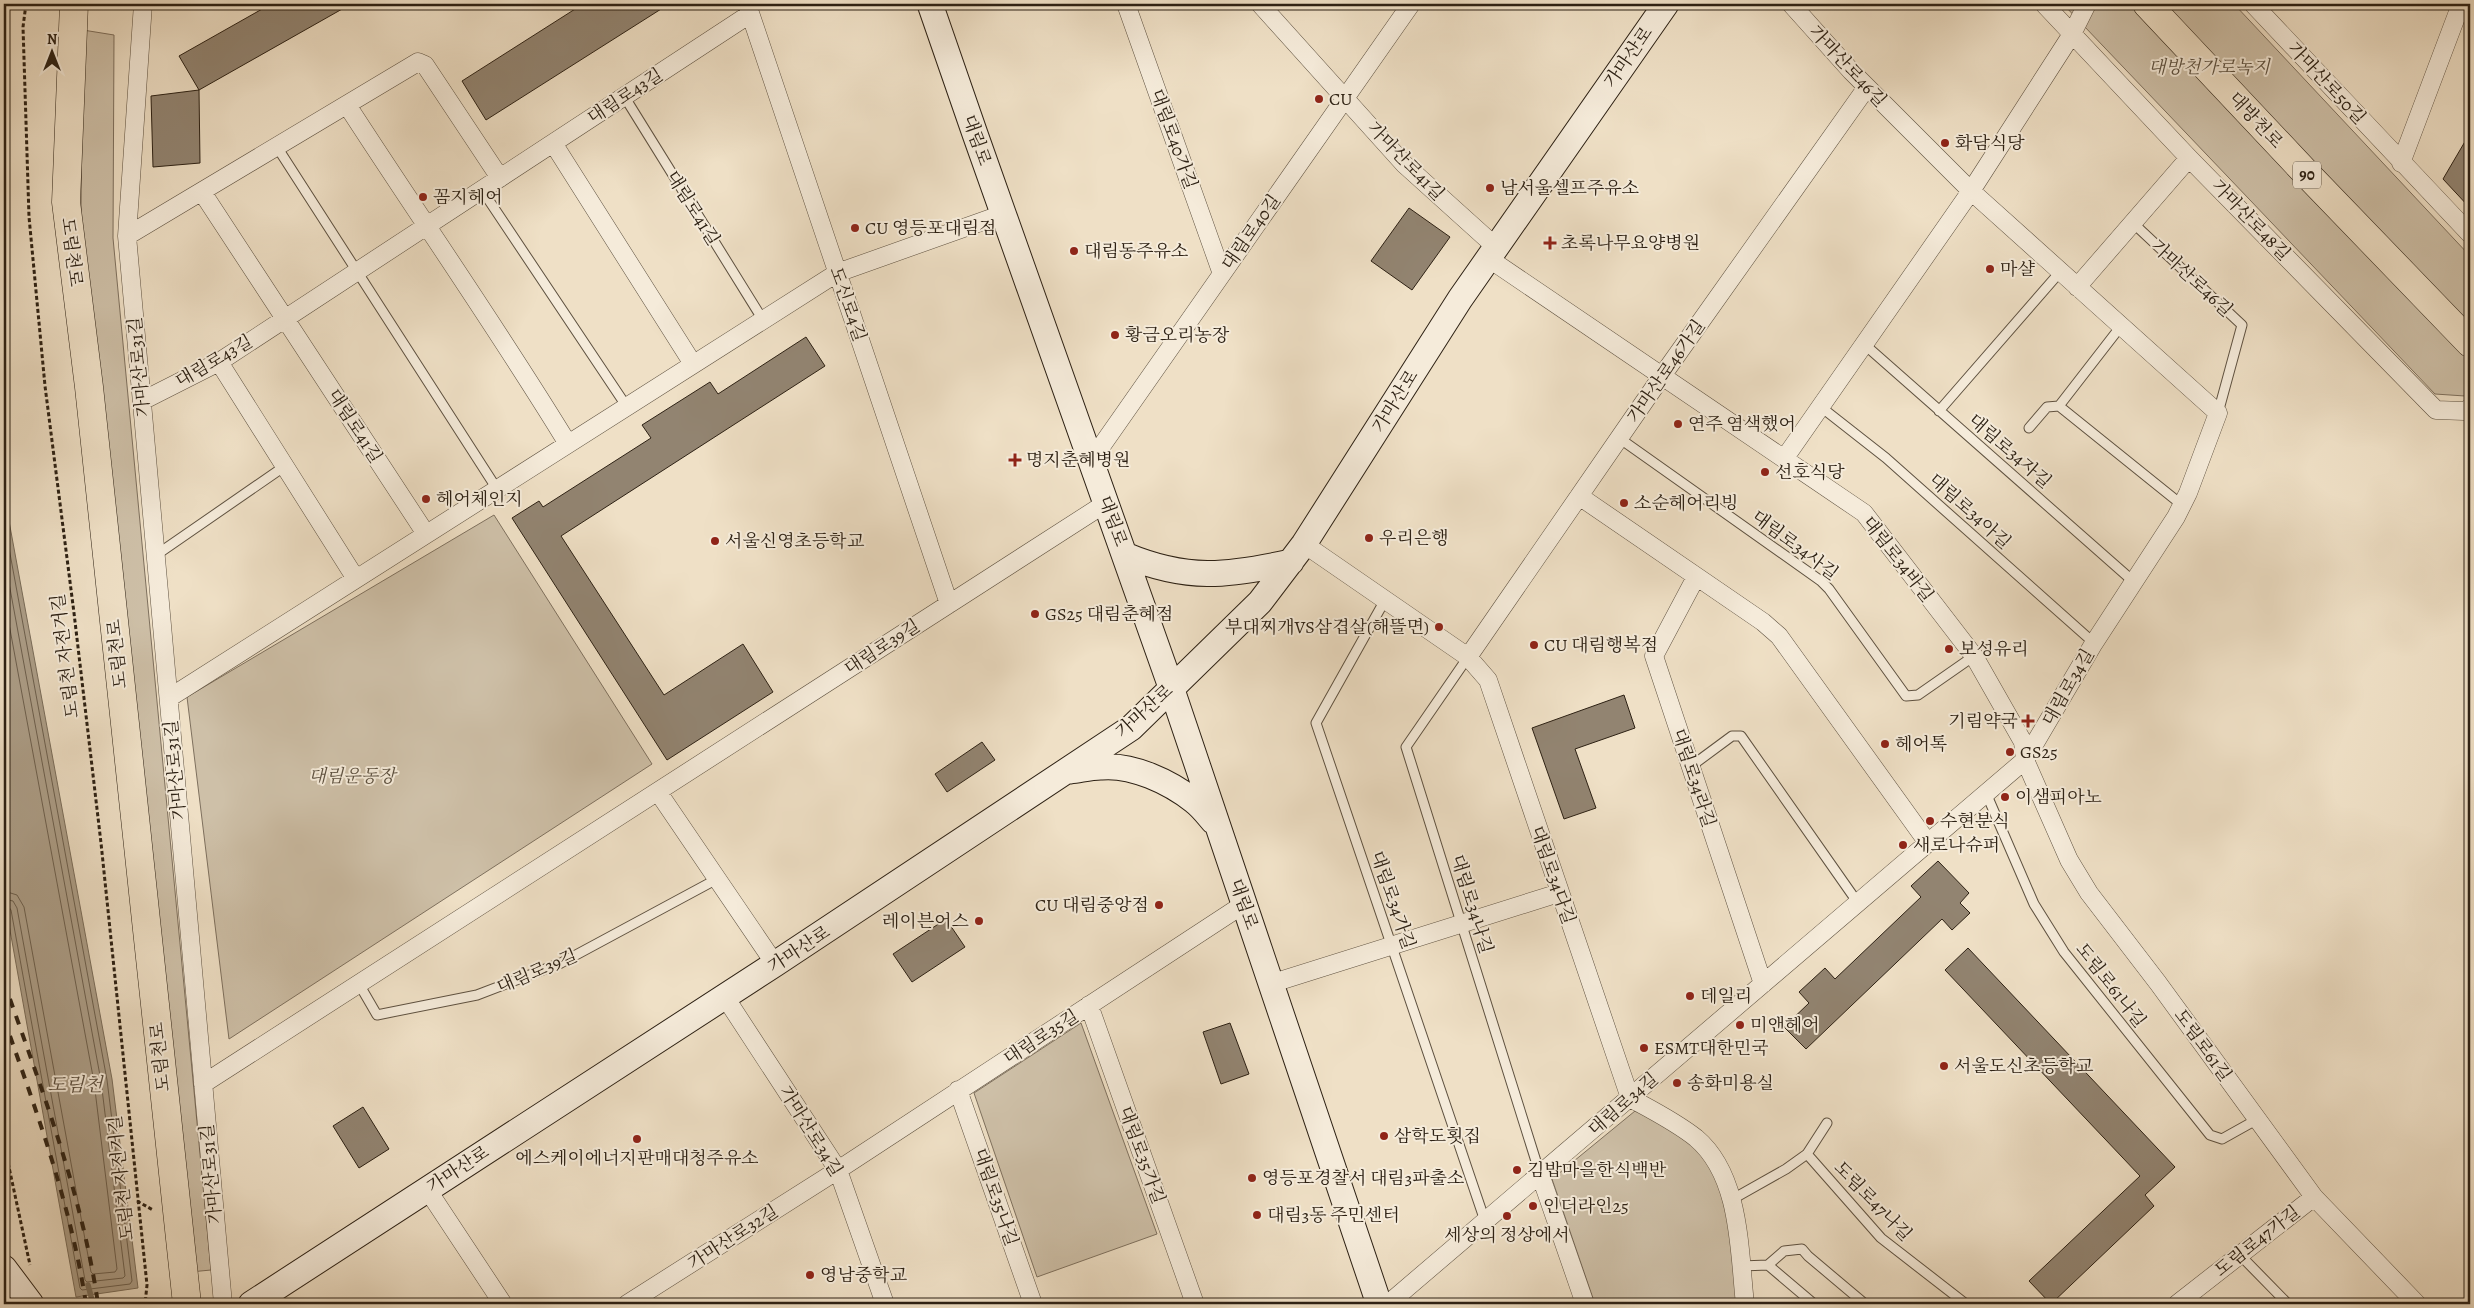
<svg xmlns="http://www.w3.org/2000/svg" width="2474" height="1308" font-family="Alegreya,'Noto Serif KR',serif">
<rect width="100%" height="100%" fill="#efe0c6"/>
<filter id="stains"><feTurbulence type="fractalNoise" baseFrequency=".004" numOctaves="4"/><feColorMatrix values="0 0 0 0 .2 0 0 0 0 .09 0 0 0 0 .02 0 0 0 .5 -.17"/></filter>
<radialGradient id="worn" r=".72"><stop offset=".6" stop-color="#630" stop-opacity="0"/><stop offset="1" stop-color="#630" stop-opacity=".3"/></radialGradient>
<!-- green -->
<path fill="#cec0a8" stroke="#7e705e" d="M2063,4H2234L2470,256V392L2465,396L2435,394Z
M83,30L114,35L113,238L211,1270L190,1272L85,274L81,211Z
M494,515L652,764L229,1039L187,697Z
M1081,1023L1157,1234L1037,1277L974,1093Z
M1635,1111C1648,1117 1665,1122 1677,1130C1732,1170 1730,1243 1738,1304H1595L1552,1179Z"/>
<!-- water -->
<path fill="#ad9f89" stroke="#7a6d5a" d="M4,494L112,1079L138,1288L76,1297L4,897Z"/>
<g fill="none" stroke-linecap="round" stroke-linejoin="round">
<!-- shore -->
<path stroke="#6d604e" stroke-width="1" d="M4,521L107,1080L132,1281L130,1284L82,1290L80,1288L11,910L8,906L4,905
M4,556L101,1081L125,1276L123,1278L87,1282L85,1280L17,908L13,901L4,899
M4,597L94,1082L117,1269L115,1272L93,1274L91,1272L24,907L17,895L4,891"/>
<!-- stream -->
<path stroke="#7a6d5a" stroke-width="5.5" d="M88,1285L92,1300"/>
</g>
<!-- building -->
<path fill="#928471" stroke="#2d2114" d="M271,4H351L199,90L179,56Z
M583,4H669L486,120L462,81Z
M199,90L200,163L153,167L151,96Z
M2470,133V208L2443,179Z
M1409,208L1450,237L1412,290L1371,261Z
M806,337L825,366L561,536L664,695L743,644L773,692L667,760L512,518L539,501L543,507L651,438L642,425L710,382L718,394Z
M1624,695L1635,728L1575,749L1596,808L1564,819L1532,728Z
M982,742L995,760L947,792L935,774Z
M1938,861L1969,893L1960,903L1970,913L1952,930L1942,919L1806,1049L1784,1027L1809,1003L1799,992L1825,968L1835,979L1921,897L1911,886Z
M946,919L965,947L912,982L893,954Z
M1968,948L2175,1167L2145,1195L2154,1206L2051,1304L2029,1281L2140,1176L1945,970Z
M1230,1023L1249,1074L1221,1084L1203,1032Z
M363,1107L389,1149L359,1168L333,1126Z"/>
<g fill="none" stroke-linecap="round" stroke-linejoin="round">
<!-- lane casing -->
<g stroke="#5e5140" stroke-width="11">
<path id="lane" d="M624,96L763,320
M277,147L497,489
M482,190L627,407
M2133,223L2242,325L2218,413
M1864,344L2134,582
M2059,406L2182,505
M1821,407L1886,458L2094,643
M1939,411L2060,272
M2029,428L2047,407L2059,406L2121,326
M1619,438L1821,581L1829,589L1906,696L1918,695L1974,656
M162,551L285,466
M1385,600L1316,723L1485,1221
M1468,657L1406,747L1540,1174
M1690,767L1732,736H1741L1858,903
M1986,793L2034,904L2064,952L2210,1135L2222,1139L2256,1120
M359,984L377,1015L477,995L561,963L717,879
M1807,1154L1881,1238L1966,1304
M1731,1200L1786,1169L1807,1154L1827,1123
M2240,1255L2288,1304
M1768,1265L1784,1251L1802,1249L1808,1256L1865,1304
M1741,1266L1768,1265L1814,1304"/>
</g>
<!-- street casing -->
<g stroke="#5e5140" stroke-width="19">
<path id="street" d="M143,4L127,236L223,1304
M747,4L949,604
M1126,4L1222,274
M1260,4L1404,164L1496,247
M2044,4L2189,158L2436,410L2464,411L2470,408
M2253,4L2470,234
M347,105C420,218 498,329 568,444
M553,143L693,364
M2401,163L2461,4
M202,192L426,534
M127,236L418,62L425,65L500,178
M1488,258L1864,513L1974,656L2023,742L2025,760L2069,860L2089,893L2158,983L2314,1197L2417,1304
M2077,287L2189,158
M219,362L356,579
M142,401L219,362L750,14
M1784,459L1971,191L2072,34L2087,4
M1091,461L1411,4
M1579,496L1763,622L1779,636L1928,843
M1304,544L1468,657L1488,680L1630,1098C1652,1110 1676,1122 1696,1138C1741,1176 1739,1251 1745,1304
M1696,577L1654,656L1763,984
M1468,657L1662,376L1867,87
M169,698L837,273L1003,214
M658,792L775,964
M1270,984L1559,893
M725,997L838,1170L885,1304
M1089,1005L1195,1304
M203,1084L1106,503
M958,1090L1033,1304
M1540,1174L1585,1304
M427,1189L503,1304
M627,1304L838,1170L1244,904
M1388,1304L2025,760L2094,643L2176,517L2188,493L2218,413L1971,191L1851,71L1791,4
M2177,1304L2314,1197"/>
</g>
<!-- secondary casing -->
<g stroke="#2d2114" stroke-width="27">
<path id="secondary" d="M930,4L975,134L1171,687L1379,1304
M1125,555C1187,581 1227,576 1291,562
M1070,771C1080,770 1090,767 1101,767C1132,764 1170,782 1194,801C1201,806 1207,814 1213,821
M4,1268L31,1304
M251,1304L775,964L1131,728L1260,602L1304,544L1460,299L1666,4"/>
</g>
<!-- primary casing -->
<g stroke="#2d2114" stroke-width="29">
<path id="primary" d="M74,4L66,202L89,387L187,1304
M2147,4L2306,173L2470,343"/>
</g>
<!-- path -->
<path stroke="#2d2114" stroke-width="3" stroke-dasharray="4 2.5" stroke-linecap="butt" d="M26,4L23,27L29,217L45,386L74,613L101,843L147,1285L145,1304
M4,1144L30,1265
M137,1201L153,1210"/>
<!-- lane -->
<use href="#lane" stroke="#f5ebda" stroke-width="9"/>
<!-- street -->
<use href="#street" stroke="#f5ebda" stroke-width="18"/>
<!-- secondary -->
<use href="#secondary" stroke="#f5ebda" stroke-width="25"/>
<!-- primary -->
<use href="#primary" stroke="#efe0c6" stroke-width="28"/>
<!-- rail -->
<path stroke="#2d2114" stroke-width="4" stroke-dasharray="9 9" stroke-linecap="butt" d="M4,982C41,1088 82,1193 98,1304
M4,1019C37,1113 71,1205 86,1304"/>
</g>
<!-- markers -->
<g fill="#8f2418" stroke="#f5ebda" stroke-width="2">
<circle cx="1319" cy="99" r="5"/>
<circle cx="1945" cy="143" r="5"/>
<circle cx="1490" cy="188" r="5"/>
<circle cx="423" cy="197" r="5"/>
<circle cx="855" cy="228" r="5"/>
<path d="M1547.5 235.5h5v5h5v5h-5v5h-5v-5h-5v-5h5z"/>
<circle cx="1074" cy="251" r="5"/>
<circle cx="1990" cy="269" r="5"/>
<circle cx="1115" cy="335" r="5"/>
<circle cx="1678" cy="424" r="5"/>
<path d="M1012.5 452.5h5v5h5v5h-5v5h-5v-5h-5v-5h5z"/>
<circle cx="1765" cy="472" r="5"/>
<circle cx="426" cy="499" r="5"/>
<circle cx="1624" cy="503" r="5"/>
<circle cx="1369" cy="538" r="5"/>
<circle cx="715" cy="541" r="5"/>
<circle cx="1035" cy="614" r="5"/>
<circle cx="1439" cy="627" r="5"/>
<circle cx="1534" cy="645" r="5"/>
<circle cx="1949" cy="649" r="5"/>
<path d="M2025.5 713.5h5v5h5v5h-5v5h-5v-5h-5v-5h5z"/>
<circle cx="1885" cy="744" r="5"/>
<circle cx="2010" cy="752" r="5"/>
<circle cx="2005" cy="797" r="5"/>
<circle cx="1930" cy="821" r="5"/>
<circle cx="1903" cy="845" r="5"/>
<circle cx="1159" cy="905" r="5"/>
<circle cx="979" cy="921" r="5"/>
<circle cx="1690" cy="996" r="5"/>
<circle cx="1740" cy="1025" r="5"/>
<circle cx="1644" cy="1048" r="5"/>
<circle cx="1944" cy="1066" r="5"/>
<circle cx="1677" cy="1083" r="5"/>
<circle cx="1384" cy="1136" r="5"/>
<circle cx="637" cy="1139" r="5"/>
<circle cx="1517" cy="1170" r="5"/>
<circle cx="1252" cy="1178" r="5"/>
<circle cx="1533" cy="1206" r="5"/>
<circle cx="1257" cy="1215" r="5"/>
<circle cx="1507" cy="1216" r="5"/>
<circle cx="810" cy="1275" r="5"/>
</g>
<g text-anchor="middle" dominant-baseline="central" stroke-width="4" stroke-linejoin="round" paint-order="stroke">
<!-- shield labels -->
<rect fill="#f5ebda" stroke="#695e4f" stroke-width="1" x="2293" y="161.5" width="28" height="27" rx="4"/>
<g font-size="16" font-weight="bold" fill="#2d2114">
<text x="2307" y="175">90</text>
</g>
<!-- street labels -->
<g font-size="18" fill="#2d2114" stroke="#f5ebda">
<text transform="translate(1628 57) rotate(-55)">가마산로</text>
<text transform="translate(1848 66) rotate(47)">가마산로46길</text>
<text transform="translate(2327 83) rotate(47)">가마산로50길</text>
<text transform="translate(625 96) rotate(-33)">대림로43길</text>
<text transform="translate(2256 120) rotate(47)">대방천로</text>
<text transform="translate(1174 139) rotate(70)">대림로40가길</text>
<text transform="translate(977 140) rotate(71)">대림로</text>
<text transform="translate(1406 161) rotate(46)">가마산로41길</text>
<text transform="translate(693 208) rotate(58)">대림로41길</text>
<text transform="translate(2251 220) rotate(46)">가마산로48길</text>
<text transform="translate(1251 232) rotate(-55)">대림로40길</text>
<text transform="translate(72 252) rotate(83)">도림천로</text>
<text transform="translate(2192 278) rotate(43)">가마산로46길</text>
<text transform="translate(848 304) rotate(71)">도신로4길</text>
<text transform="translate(214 361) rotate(-30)">대림로43길</text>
<text transform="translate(139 367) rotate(-95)">가마산로31길</text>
<text transform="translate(1666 371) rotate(-55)">가마산로46가길</text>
<text transform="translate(1395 401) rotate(-58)">가마산로</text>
<text transform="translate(355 426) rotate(57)">대림로41길</text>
<text transform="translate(2010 451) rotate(41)">대림로34자길</text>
<text transform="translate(1970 511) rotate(42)">대림로34아길</text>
<text transform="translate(1113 521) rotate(70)">대림로</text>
<text transform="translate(1795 545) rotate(37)">대림로34사길</text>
<text transform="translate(1898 559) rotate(52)">대림로34바길</text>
<text transform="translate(882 647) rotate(-33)">대림로39길</text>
<text transform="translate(117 654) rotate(-96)">도림천로</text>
<text transform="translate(65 656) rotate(-97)">도림천 자전거길</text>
<text transform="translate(2068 687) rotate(-60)">대림로34길</text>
<text transform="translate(1144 711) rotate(-42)">가마산로</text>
<text transform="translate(175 770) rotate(-95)">가마산로31길</text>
<text transform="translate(1694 778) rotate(72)">대림로34라길</text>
<text transform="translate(1553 875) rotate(71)">대림로34다길</text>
<text transform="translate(1393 900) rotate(71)">대림로34가길</text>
<text transform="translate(1244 904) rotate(71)">대림로</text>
<text transform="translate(1472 904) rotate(73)">대림로34나길</text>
<text transform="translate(799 949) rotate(-33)">가마산로</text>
<text transform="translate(537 971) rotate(-23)">대림로39길</text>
<text transform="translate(2111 985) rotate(52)">도림로61나길</text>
<text transform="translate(1041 1037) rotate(-33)">대림로35길</text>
<text transform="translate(2203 1045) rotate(54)">도림로61길</text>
<text transform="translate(160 1057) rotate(-96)">도림천로</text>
<text transform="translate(1623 1104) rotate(-41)">대림로34길</text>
<text transform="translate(811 1131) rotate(58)">가마산로34길</text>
<text transform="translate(1142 1155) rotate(70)">대림로35가길</text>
<text transform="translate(458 1169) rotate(-33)">가마산로</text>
<text transform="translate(211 1174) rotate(-95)">가마산로31길</text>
<text transform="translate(121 1178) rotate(-96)">도림천 자전거길</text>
<text transform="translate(996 1197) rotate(71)">대림로35나길</text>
<text transform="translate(1873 1201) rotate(46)">도림로47나길</text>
<text transform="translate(733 1237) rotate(-33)">가마산로32길</text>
<text transform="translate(2257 1241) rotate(-38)">도림로47가길</text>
</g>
<!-- park labels -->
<g font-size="18" font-style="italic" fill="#5d5140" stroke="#f5ebda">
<text x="2209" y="67">대방천가로녹지</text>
<text x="352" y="776">대림운동장</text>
</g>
<!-- poi labels -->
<g font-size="18" fill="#2d2114" stroke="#f5ebda" text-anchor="start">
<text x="1329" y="99">CU</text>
<text x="1955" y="143">화담식당</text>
<text x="1500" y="188">남서울셀프주유소</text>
<text x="433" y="197">꼼지헤어</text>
<text x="865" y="228">CU 영등포대림점</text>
<text x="1561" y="243">초록나무요양병원</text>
<text x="1084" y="251">대림동주유소</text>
<text x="2000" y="269">마샬</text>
<text x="1125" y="335">황금오리농장</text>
<text x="1688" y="424">연주 염색했어</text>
<text x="1026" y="460">명지춘혜병원</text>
<text x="1775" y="472">선호식당</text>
<text x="436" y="499">헤어체인지</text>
<text x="1634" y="503">소순헤어리빙</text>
<text x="1379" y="538">우리은행</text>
<text x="725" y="541">서울신영초등학교</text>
<text x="1045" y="614">GS25 대림춘혜점</text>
<text x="1429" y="627" text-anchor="end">부대찌개VS삼겹살(해뜰면)</text>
<text x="1544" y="645">CU 대림행복점</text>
<text x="1959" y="649">보성유리</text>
<text x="2018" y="721" text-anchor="end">기림약국</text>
<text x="1895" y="744">헤어톡</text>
<text x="2020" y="752">GS25</text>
<text x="2015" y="797">이샘피아노</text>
<text x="1940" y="821">수현분식</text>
<text x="1913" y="845">새로나슈퍼</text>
<text x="1149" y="905" text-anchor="end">CU 대림중앙점</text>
<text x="969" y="921" text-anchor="end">레이븐어스</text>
<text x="1700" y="996">데일리</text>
<text x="1750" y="1025">미앤헤어</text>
<text x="1654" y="1048">ESMT대한민국</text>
<text x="1954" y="1066">서울도신초등학교</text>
<text x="1687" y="1083">송화미용실</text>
<text x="1394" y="1136">삼학도횟집</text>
<text x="637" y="1158" text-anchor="middle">에스케이에너지판매대청주유소</text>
<text x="1527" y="1170">김밥마을한식백반</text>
<text x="1262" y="1178">영등포경찰서 대림3파출소</text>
<text x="1543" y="1206">인더라인25</text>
<text x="1267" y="1215">대림3동 주민센터</text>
<text x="1507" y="1235" text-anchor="middle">세상의 정상에서</text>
<text x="820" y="1275">영남중학교</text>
</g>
<!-- water labels -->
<g font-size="19" font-style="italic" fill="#5a4d3d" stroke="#f5ebda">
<text x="75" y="1085">도림천</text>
</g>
</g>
<!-- margin -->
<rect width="2474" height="1308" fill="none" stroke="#efe0c6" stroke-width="20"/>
<rect x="5" y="5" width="2464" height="1298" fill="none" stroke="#2d2114" stroke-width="2.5"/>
<rect x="10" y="10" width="2454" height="1288" fill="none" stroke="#2d2114"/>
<!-- north arrow -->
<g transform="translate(52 52)" stroke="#f5ebda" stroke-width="4" paint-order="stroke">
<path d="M0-4L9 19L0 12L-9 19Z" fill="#2d2114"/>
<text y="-8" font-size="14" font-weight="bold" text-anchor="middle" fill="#2d2114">N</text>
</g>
<rect width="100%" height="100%" filter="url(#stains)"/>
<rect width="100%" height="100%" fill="url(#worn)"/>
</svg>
